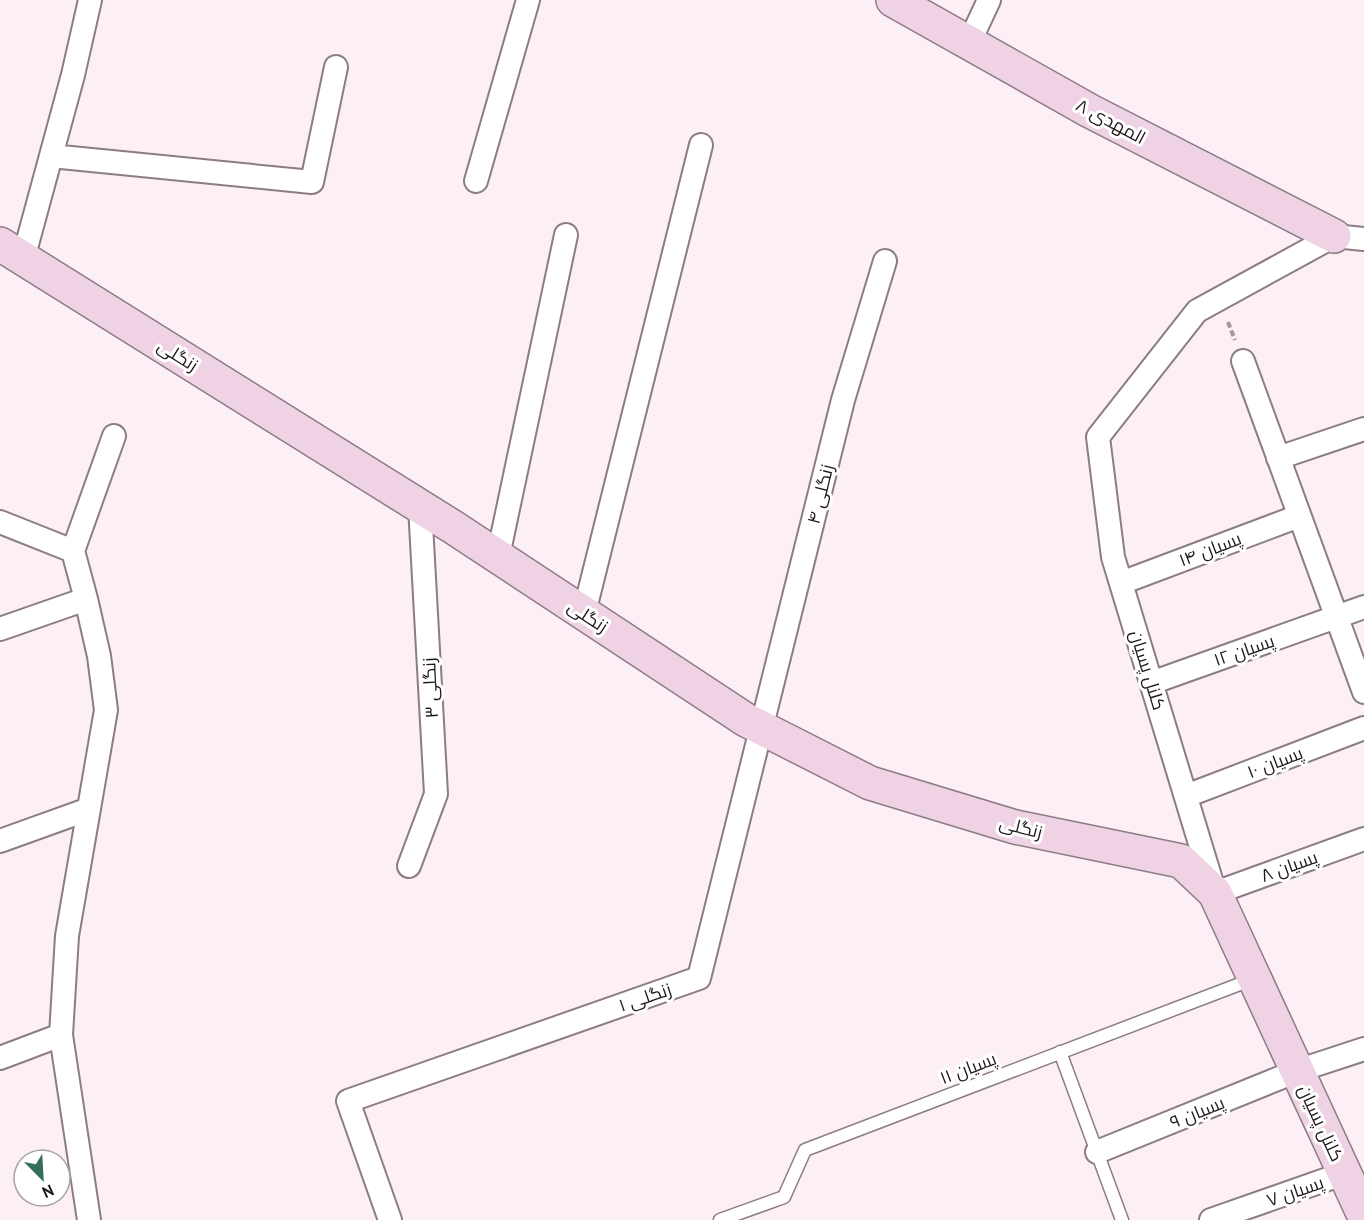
<svg xmlns="http://www.w3.org/2000/svg" width="1364" height="1220" font-family="'PT Sans',Cairo,sans-serif">
<rect width="100%" height="100%" fill="#fdeff6"/>
<g fill="none" stroke-linecap="round" stroke-linejoin="round">
<!-- lane casing -->
<g stroke="#8c7c84" stroke-width="15">
<path id="lane" d="M1060,1052L1122,1220
M720,1220L784,1197L805,1150L1253,979"/>
</g>
<!-- street casing -->
<g stroke="#8c7c84" stroke-width="26">
<path id="street" d="M969,43L989,0
M51,156L312,182L336,67
M476,181L528,0
M1364,239L1334,236L1197,311L1098,437L1113,557L1215,893L1364,839
M23,259L73,75L90,0
M1243,361L1364,692
M1278,458L1364,429
M0,522L73,551
M498,556L566,235
M1121,583L1299,516
M584,613L701,145
M0,629L86,599
M1151,683L1364,607
M1186,796L1364,728
M0,841L89,809
M409,866L436,794L420,506
M0,1058L61,1035
M1097,1152L1297,1071L1364,1049
M89,1220L61,1035L67,936L106,710L99,656L86,599L73,551L114,436
M390,1220L348,1101L699,978L843,400L885,261
M1211,1220L1345,1173"/>
</g>
<!-- secondary casing -->
<g stroke="#8c7c84" stroke-width="36">
<path id="secondary" d="M893,0L1090,111L1334,236
M0,244L453,527L746,720L870,783L1015,827L1181,861L1215,893L1362,1211L1364,1213"/>
</g>
<!-- path -->
<path stroke="#a2979d" stroke-width="4" stroke-dasharray="6 3" stroke-linecap="butt" d="M1228,322L1235,340"/>
<!-- lane -->
<use href="#lane" stroke="#fff" stroke-width="12"/>
<!-- street -->
<use href="#street" stroke="#fff" stroke-width="22"/>
<!-- secondary -->
<use href="#secondary" stroke="#efd3e4" stroke-width="33"/>
</g>
<g text-anchor="middle" dominant-baseline="central" stroke-width="6" stroke-linejoin="round" paint-order="stroke">
<!-- street labels -->
<g font-size="18" fill="#1e181b" stroke="#fff">
<text transform="translate(1111 121) rotate(28)">المهدی ۸</text>
<text transform="translate(178 355) rotate(32)">زنگلی</text>
<text transform="translate(820 494) rotate(-76)">زنگلی ۴</text>
<text transform="translate(1210 549) rotate(-21)">پسیان ۱۴</text>
<text transform="translate(588 616) rotate(33)">زنگلی</text>
<text transform="translate(1244 650) rotate(-19)">پسیان ۱۲</text>
<text transform="translate(1148 670) rotate(73)">کلنل پسیان</text>
<text transform="translate(430 688) rotate(-93)">زنگلی ۳</text>
<text transform="translate(1275 762) rotate(-21)">پسیان ۱۰</text>
<text transform="translate(1021 827) rotate(14)">زنگلی</text>
<text transform="translate(1289 866) rotate(-20)">پسیان ۸</text>
<text transform="translate(645 997) rotate(-19)">زنگلی ۱</text>
<text transform="translate(968 1068) rotate(-21)">پسیان ۱۱</text>
<text transform="translate(1197 1112) rotate(-22)">پسیان ۹</text>
<text transform="translate(1321 1123) rotate(65)">کلنل پسیان</text>
<text transform="translate(1295 1191) rotate(-19)">پسیان ۷</text>
</g>
</g>
<!-- north arrow -->
<g transform="translate(42 1178) rotate(156)"><circle r="28" fill="#ffffff" stroke="#a5a3a4" stroke-width="1.5"/>
<path d="M0-4.5L10 22L0 15L-10 22Z" fill="#326e58"/>
<text y="-9" font-size="16" font-weight="bold" text-anchor="middle" fill="#1e181b">N</text>
</g>
</svg>
